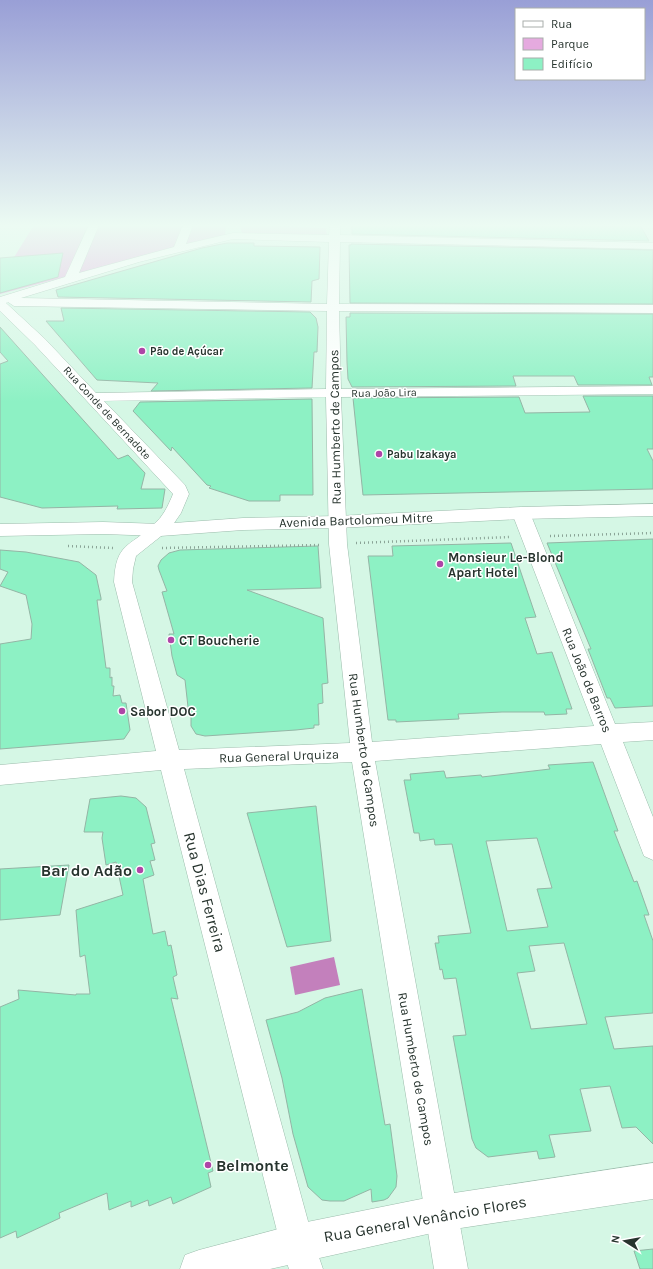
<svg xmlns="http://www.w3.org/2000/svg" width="653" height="1269" font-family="Karla,sans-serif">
<rect width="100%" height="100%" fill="#d5f7e5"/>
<!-- green -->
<path fill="#e5aadf" d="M34,225H226L225,235L0,294V280Z
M240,225L326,228L327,236L242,234Z"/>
<!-- water -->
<path fill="#c380bc" d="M334,957L340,985L295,995L290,967Z"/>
<!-- building -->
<path fill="#8df1c4" stroke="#94b5a5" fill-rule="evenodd" d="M352,225H572L614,226L613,225H640L649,241L352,234Z
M227,243H254V246L320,247L319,279L312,281L311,302L58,297L56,290L202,248Z
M351,244L653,250V304L350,303L349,245H351Z
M63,253L58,277L0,293V258Z
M61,308L310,312L316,318L318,327L317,352H314L312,388L151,391L158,383L97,380L46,321H64Z
M350,313L653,314V377H649L652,385H578L574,376H513L516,386L352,387L348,379L347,362L346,317H350Z
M0,327L118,459L128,455L145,473L141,489H165L162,508L117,509L118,506L42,508L0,497V364L8,361L0,352Z
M583,396H653V449H647L653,461V489L363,495L353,398L519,397L525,413L590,412Z
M312,399L313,495H280V501H249L209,488L211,486L207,485L172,447L171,451L133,411L140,402Z
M653,539V706L615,708L610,698H607L588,649H591L547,543Z
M511,543L536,617L525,618L537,654L552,652L572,709H566L567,714L545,715L544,712H502L458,714L459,719L396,722V720H388L368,556H393L392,546Z
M318,546L321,588L247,590L323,618L328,683L322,684L323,703L318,704L319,725H314V728L296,730L205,736L196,734L191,726V716H189L185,680L177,675L172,656L169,634H174L162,592L167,591L159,570L158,566L161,560L169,553L180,550Z
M0,550L26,552L79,562L96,575L101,598V600H97L106,668H110V678L112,677V686H114L113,696L120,695L122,703H126L130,730L124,739L0,749V644L31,639L32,624L26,595L0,586L8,572L0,569Z
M593,762L618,831H614L634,882L637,881L649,915H644L653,941V1013L605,1017L614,1049L653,1046V1144L636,1127L622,1128L610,1086L580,1089L591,1131L549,1135L555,1157L539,1159L537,1151L488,1157L476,1148L472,1139L453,1036L466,1035L456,978L444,979L442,969L440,970L435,943H439L438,936L471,933L452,844L435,845L434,839L420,841L419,833H414L404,780H411L410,774L444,771L446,778L481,775L482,777L550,769L548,765ZM537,838L552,888L537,889L548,927L507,931L486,841ZM564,943L587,1024L531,1029L517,973L535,971L529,946Z
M121,796L136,798L146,807L155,843L151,844L155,860L150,861L154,875L143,879L153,934L165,931L168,946L171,945L177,975L173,977L178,999L171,998L213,1171L208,1173L211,1187L173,1204L171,1197L149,1206L148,1200L131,1207V1201L109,1210L107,1193L59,1213L60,1218L17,1238L16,1231L0,1238V1007L19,999L18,990L76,995V994H90L85,955L80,957L76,910L123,895L116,862L106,865L102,838L103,832H84L90,799Z
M316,806L331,941L287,947L247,813Z
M69,865L60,915L0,920V869Z
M362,989L385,1125L390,1124L397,1176L396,1187L388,1198L384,1200L372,1202L371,1189L344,1201H330L322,1200L308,1187L293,1134L282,1078L266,1020L298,1012L325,998Z
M653,1249V1269H640L634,1251Z"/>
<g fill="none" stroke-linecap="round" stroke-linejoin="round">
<!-- minor casing -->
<g stroke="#9cbcac" stroke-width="1">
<path id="minor" d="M89,225H99L79,273L174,247L183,225H193L186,244L233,233L329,235L330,225H340V235L653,243V249L340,242L339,304L653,305V313L339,311L341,389L653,386V394L341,397L347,544L372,742L594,726L512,513L515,509L521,508L527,509L530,513L615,724L653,722V740L623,742L653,817V860L644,856L601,744L375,761L468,1269H434L352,762L184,769L314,1243L323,1269H289L280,1243L161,770L0,785V765L156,751L114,582C116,542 129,548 153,525C163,517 168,506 173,494L35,345L0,311V297L65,277ZM233,239L329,242L327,304L21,298L139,262ZM8,302L14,306L327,311L326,389L96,393L45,339L6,303ZM326,397L329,544L350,743L179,750L132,582L133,569L136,556L170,529L181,513L189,494L185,485L104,401Z"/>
</g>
<!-- tertiary casing -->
<g stroke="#9cbcac" stroke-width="1">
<path id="tertiary" d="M653,1163V1199L441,1231L270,1269H180L185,1255L199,1250L297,1224L441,1195Z"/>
</g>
<!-- secondary casing -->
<g stroke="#9cbcac" stroke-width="1">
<path id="secondary" d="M653,504V516L521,519L337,528L243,530L160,536L103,534L0,536V524L103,522L160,524L243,518L337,516L521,507Z"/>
</g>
<!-- path -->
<path stroke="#8aa396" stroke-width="2.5" stroke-dasharray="1 3" stroke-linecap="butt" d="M550,536L653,533
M356,543L511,537
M68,546L113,548
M162,548L321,545"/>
<!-- minor -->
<use href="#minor" fill="#fff" fill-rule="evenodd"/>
<!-- tertiary -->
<use href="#tertiary" fill="#fff" fill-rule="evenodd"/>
<!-- secondary -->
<use href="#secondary" fill="#fff" fill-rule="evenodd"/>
</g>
<!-- sky -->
<linearGradient id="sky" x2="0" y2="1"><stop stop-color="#999fd6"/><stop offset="0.56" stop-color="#ecfbf3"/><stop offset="1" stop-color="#ecfbf3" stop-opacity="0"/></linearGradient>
<rect width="653" height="402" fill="url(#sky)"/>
<!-- markers -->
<g fill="#ae45a7" stroke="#fff" stroke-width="1.5">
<circle cx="142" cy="351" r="4"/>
<circle cx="379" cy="454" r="4"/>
<circle cx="440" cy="564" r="4"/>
<circle cx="171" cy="640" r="4"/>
<circle cx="122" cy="711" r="4"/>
<circle cx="140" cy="870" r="4"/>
<circle cx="208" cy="1165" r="4"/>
</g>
<g text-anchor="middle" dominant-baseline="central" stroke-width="3" stroke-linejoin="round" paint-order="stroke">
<!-- far-poi labels -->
<g font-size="11" font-weight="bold" fill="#27342e" stroke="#fff" text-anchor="start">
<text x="150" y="351">Pão de Açúcar</text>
<text x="387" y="454">Pabu Izakaya</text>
</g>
<!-- far-street labels -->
<g font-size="11" fill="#27342e" stroke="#fff">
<text transform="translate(384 393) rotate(-1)">Rua João Lira</text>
<text transform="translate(107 413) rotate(47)">Rua Conde de Bernadote</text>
</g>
<!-- street labels -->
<g font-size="13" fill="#27342e" stroke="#fff">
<text transform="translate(335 427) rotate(-91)">Rua Humberto de Campos</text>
<text transform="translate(356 520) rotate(-2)">Avenida Bartolomeu Mitre</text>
<text transform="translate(587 680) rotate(68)">Rua João de Barros</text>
<text transform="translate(364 750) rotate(82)">Rua Humberto de Campos</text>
<text transform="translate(279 756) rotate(-2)">Rua General Urquiza</text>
<text transform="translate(416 1069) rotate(80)">Rua Humberto de Campos</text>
</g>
<!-- poi labels -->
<g font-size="13" font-weight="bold" fill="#27342e" stroke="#fff" text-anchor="start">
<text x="448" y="557">Monsieur Le-Blond<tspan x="448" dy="15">Apart Hotel</tspan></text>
<text x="179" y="640">CT Boucherie</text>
<text x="130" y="711">Sabor DOC</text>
</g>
<!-- near-poi labels -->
<g font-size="16" font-weight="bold" fill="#27342e" stroke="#fff" text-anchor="end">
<text x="132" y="870">Bar do Adão</text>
<text x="216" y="1165" text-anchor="start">Belmonte</text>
</g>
<!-- near-street labels -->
<g font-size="16" fill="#27342e" stroke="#fff">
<text transform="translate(205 892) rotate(75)">Rua Dias Ferreira</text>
<text transform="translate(425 1219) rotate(-10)">Rua General Venâncio Flores</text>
</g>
</g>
<!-- legend -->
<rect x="515" y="8" width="130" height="72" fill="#ffffff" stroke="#a9aeab"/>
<rect x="523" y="21" width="20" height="6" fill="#ffffff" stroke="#a9aeab"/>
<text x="551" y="28" font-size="12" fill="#27342e">Rua</text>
<rect x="523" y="38" width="20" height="12" fill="#e5aadf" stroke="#a9aeab"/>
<text x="551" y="48" font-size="12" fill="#27342e">Parque</text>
<rect x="523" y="58" width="20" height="12" fill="#8df1c4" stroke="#a9aeab"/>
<text x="551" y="68" font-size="12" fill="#27342e">Edifício</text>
<!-- north arrow -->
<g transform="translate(625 1241) rotate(281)" stroke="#ffffff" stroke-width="3" paint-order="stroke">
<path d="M0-3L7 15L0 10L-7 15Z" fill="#27342e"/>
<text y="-6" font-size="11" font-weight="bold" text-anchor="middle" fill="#27342e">N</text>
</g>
</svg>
